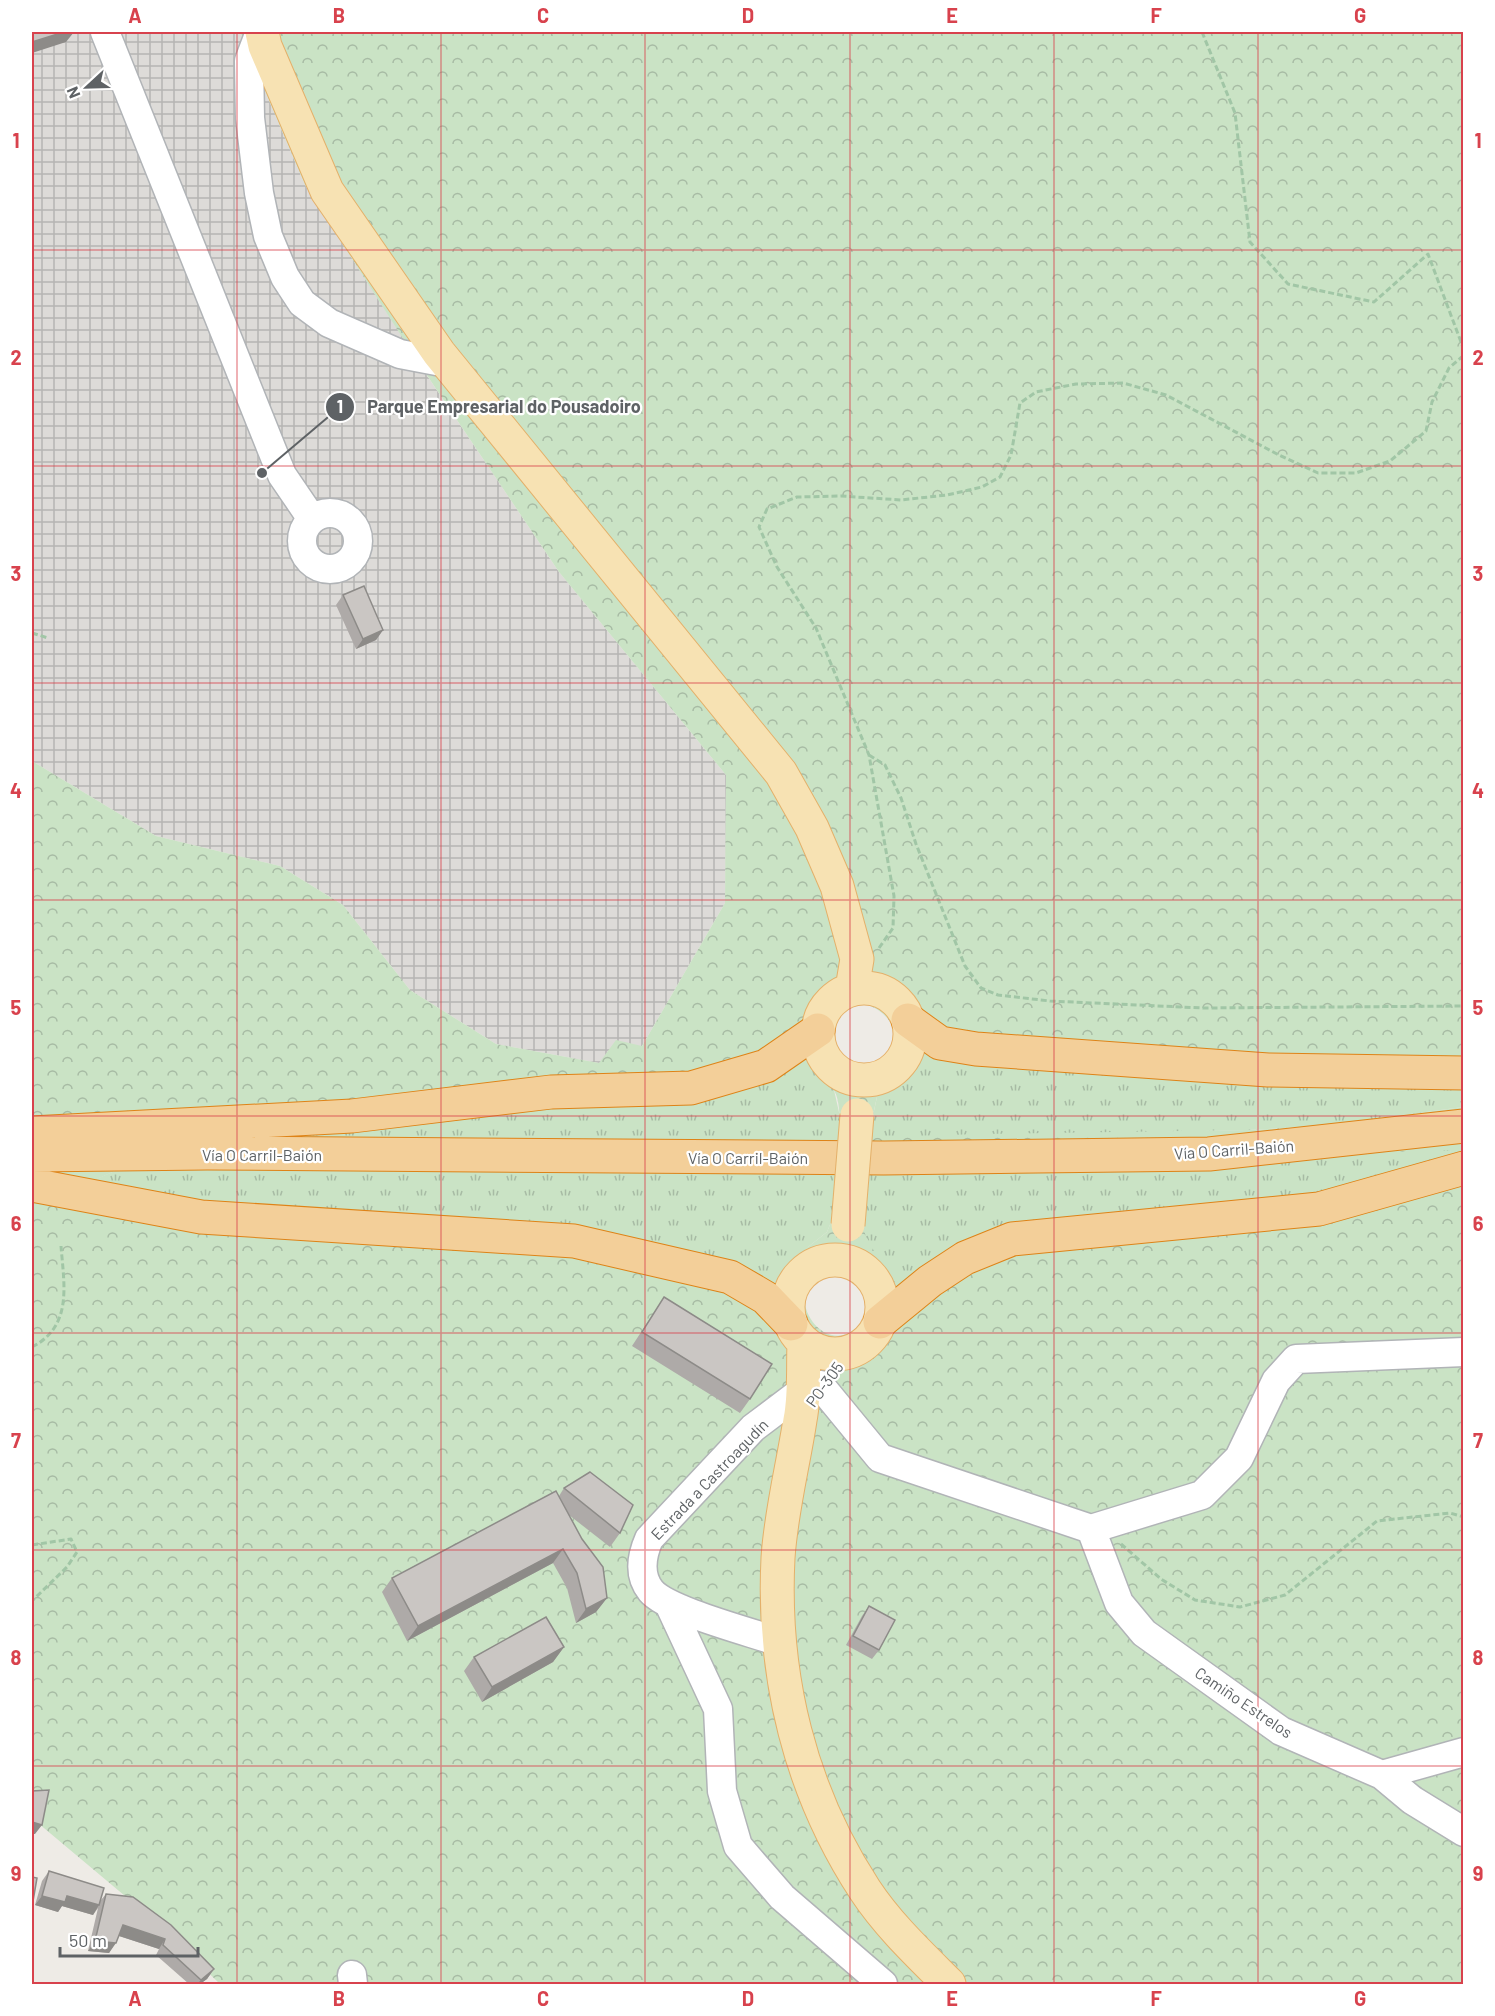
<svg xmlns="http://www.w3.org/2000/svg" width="1495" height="2016" font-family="Barlow,sans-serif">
<defs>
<pattern id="industrial-grid" width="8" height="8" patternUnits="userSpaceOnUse" patternTransform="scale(1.5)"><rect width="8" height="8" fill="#dddbd8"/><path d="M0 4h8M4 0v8" fill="none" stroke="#b6b5b3"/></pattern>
<pattern id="grass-tufts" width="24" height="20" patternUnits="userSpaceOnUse" patternTransform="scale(1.5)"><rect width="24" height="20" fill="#cae3c5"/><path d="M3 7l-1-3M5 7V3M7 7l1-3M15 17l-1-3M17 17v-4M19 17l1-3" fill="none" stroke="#a7bba4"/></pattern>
<pattern id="forest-crowns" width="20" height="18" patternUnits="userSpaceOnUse" patternTransform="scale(1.5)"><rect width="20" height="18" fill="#cae3c5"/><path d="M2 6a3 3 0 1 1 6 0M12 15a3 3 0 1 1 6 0" fill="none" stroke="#a7bba4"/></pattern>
</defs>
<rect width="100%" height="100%" fill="#eeebe6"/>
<!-- industrial -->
<path fill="url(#industrial-grid)" d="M32,32H240L305,185L426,374L559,572L726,775L725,903L642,1046L599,1063L496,1044L410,990L343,905L280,866L156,836L32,761Z"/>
<!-- grass -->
<path fill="url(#grass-tufts)" d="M805,1046L827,1084L834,1090L841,1121L839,1140L180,1139Z
M924,1052L956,1060L1463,1088V1107L1320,1126L1248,1130L868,1139L878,1092L909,1067L916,1055Z
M1450,1149L1454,1162L1407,1176L920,1272L893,1289C887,1270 869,1252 865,1235C862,1220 866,1189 867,1173Z
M124,1167L836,1174L833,1217L827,1232L808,1247L781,1297L287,1220L87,1183Z"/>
<!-- forest -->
<path fill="url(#forest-crowns)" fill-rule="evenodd" d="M240,32H1463V1088L956,1060L924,1052L916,1055L909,1067L878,1092L868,1138L976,1134L1248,1130L1320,1126L1463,1107V1984H220L156,1922L32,1818V761L156,836L280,866L343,905L410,990L496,1044L599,1063L616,1040L642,1046L725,903L726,775L559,572L416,359L305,185ZM865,1004C889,1011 905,1035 886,1058C848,1103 794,1010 865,1004ZM805,1047C810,1077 817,1070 833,1089C841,1099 840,1127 839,1140L180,1139L772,1066ZM1450,1150L1454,1161L1305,1198L920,1272L894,1289L865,1234L867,1173ZM124,1167L835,1174L836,1175L833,1217L827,1232L794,1258L782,1281L781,1295L380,1221L287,1220L88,1183ZM840,1270C863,1277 880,1302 861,1323C822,1369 768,1275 840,1270Z"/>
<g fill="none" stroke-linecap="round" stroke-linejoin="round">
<!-- minor casing -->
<g stroke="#b1b4b7" stroke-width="31">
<path id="minor" d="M105,32L282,475L312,519
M260,32L249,61L250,118L259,193L268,236L285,277L302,303L329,323L400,354L447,363
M302 541a28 28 0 1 1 56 0a28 28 0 1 1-56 0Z
M820,1385L880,1458L1091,1529L1202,1495L1239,1458L1276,1381L1296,1359L1464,1352
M1091,1529L1119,1603L1144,1633L1281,1731L1382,1775L1464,1752
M670,1606L718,1709L722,1791L738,1846L782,1897L883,1984
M779,1642C751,1632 668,1611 651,1591C638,1575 642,1555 649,1539L753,1428L802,1391
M1382,1775L1412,1800L1464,1832
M352,1975L353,1984"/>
</g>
<!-- major casing -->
<g stroke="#e4b06a" stroke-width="35">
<path id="major" d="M262,32L265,46L327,191L439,353L781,773L812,828L837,886L857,959L852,989
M818 1034a46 46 0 1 1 92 0a46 46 0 1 1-92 0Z
M788 1307a47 47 0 1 1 94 0a47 47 0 1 1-94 0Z
M804,1343C803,1368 805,1395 800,1420C793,1466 781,1511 778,1558C772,1676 800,1791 865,1890C888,1925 920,1955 949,1984"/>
</g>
<!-- highway casing -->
<g stroke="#de8317" stroke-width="35">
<path id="highway" d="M908,1020L940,1043L976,1049L1268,1070L1464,1073
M32,1133L352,1116L551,1092L691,1088L766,1066L818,1030
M32,1155L207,1153L884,1158L1209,1154L1464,1126
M32,1185L201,1217L574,1241L730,1277L766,1298L791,1324
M880,1322L930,1281L965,1258L1012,1239L1319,1209L1464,1168"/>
</g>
<!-- path -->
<path stroke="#a1c6a6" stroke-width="3" stroke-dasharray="6 3" stroke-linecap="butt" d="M1202,32L1235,113L1250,242L1288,284L1374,302L1428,254L1464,350
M32,633L48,638
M869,755L885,765L901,798L916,844L965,966L981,988L998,995L1050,1001L1203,1008L1464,1006
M879,948L893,928L894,896L869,755L816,628L777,567L759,527L767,509L797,497L841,496L901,500L947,495L982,487L1000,477L1011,455L1020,403L1036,392L1076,384L1123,383L1166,395L1277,454L1318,473H1356L1390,461L1426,431L1432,402L1449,368L1464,355
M32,1347C73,1326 64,1285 61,1246
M1121,1544L1161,1579L1195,1600L1240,1607L1285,1595L1377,1521L1450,1513L1464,1517
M32,1545L71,1539L77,1552L67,1567L32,1601"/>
<!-- minor -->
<use href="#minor" stroke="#fff" stroke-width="28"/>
<!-- major -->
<use href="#major" stroke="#f7e2b3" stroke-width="33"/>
<!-- highway -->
<use href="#highway" stroke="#f3cf99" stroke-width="33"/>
<!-- major-bridge casing -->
<g stroke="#e4b06a" stroke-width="35" stroke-linecap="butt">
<path id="major-bridge" d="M848,1225L857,1115"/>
</g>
<!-- major-bridge -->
<use href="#major-bridge" stroke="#f7e2b3" stroke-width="33"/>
</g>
<!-- wall -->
<path fill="#aeaaa8" d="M343,595L383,630L376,640L356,649L336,605Z
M664,1297L750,1399L740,1413L632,1346Z
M564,1488L620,1533L610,1547L569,1515L607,1598L596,1612L576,1623L567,1588L553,1563L407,1641L382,1592L392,1578L559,1496Z
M869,1606L879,1650L872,1659L846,1645L862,1616Z
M564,1647L553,1662L482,1702L464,1671L474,1657Z
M49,1871L101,1900L106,1894L214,1969L207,1979L200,1984H189L156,1955L159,1949L119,1936L109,1953L88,1951L98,1908L93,1915L62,1906L58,1912L35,1905L42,1881Z"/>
<!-- shaded-wall -->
<path fill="#8d8b88" d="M64,32H74L66,42L32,53V42Z
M383,630L376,640L356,649L363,639Z
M563,1549L553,1563L407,1641L418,1626Z
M607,1598L596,1612L576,1623L586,1609Z
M564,1647L553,1662L482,1702L492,1687Z
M32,1822L42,1825L35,1834H32Z
M42,1896H67L99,1905L93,1915L62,1906L58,1912L35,1905Z
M123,1925L165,1939L159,1949L116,1935Z
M95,1941L116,1943L109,1953L88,1951Z
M214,1969L207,1979L200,1984H197L201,1980Z"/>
<!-- building -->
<path fill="#cac6c3" stroke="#8d8b88" stroke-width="1.5" d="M32,32H64L32,42Z
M364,586L383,630L363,639L343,595Z
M664,1297L772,1364L750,1399L642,1332Z
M590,1472L633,1505L620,1533L564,1488Z
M556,1491L582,1539L603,1567L607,1598L586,1609L577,1573L563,1549L418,1626L392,1578Z
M869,1606L895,1620L879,1650L853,1636Z
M546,1617L564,1647L492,1687L474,1657Z
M49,1790L42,1825L32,1822V1791Z
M49,1871L104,1888L99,1905L67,1896L65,1902L42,1896Z
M32,1877L37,1878L32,1907Z
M106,1894L133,1897L171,1925L214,1969L201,1980L163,1945L165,1939L123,1925L116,1943L95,1941Z"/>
<!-- grid -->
<path fill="none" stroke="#d8424d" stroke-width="1.5" stroke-opacity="0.55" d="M237,32V1984M441,32V1984M645,32V1984M850,32V1984M1054,32V1984M1258,32V1984M32,250H1464M32,466H1464M32,683H1464M32,900H1464M32,1116H1464M32,1333H1464M32,1550H1464M32,1766H1464"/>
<g text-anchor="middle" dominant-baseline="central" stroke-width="4.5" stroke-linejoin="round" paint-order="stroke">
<!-- street labels -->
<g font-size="16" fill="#5e6265" stroke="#fff">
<text transform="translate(1234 1149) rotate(-4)">Vía O Carril-Baión</text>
<text x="262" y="1154">Vía O Carril-Baión</text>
<text x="748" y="1157">Vía O Carril-Baión</text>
<text transform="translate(824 1384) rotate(-54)">PO-305</text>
<text transform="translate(709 1479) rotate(-46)">Estrada a Castroagudín</text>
<text transform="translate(1244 1702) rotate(34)">Camiño Estrelos</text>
</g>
</g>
<!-- callouts -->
<path fill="none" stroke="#5e6265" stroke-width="2" d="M262 473L340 407"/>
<g fill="#5e6265" stroke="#fff" stroke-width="2">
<circle cx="262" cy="473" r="6"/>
<circle cx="340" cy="407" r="15"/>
</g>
<g font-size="18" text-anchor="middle" font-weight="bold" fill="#fff">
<text x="340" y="413">1</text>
</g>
<g font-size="18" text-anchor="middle" font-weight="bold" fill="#5e6265" stroke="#fff" stroke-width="4.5" stroke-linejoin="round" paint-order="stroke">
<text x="504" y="413">Parque Empresarial do Pousadoiro</text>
</g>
<!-- border -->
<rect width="1495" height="2016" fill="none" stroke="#ffffff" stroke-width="66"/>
<!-- north arrow -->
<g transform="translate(87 87) rotate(248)" stroke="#ffffff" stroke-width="4.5" paint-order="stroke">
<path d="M0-4.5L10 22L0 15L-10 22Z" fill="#5e6265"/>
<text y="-9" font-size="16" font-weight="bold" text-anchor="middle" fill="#5e6265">N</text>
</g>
<!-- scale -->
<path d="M60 1947v9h138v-9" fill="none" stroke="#5e6265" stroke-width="3"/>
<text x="69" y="1947" font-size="18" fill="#5e6265" stroke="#ffffff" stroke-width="4.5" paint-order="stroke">50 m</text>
<rect x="33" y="33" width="1429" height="1950" fill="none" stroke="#d8424d" stroke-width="2"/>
<g font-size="20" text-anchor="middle" font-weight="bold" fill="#d8424d">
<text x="135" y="23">A</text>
<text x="339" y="23">B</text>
<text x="543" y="23">C</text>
<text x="748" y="23">D</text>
<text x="952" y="23">E</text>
<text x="1156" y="23">F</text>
<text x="1360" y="23">G</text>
<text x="16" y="148">1</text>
<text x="1478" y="148">1</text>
<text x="16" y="365">2</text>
<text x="1478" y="365">2</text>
<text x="16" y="581">3</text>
<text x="1478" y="581">3</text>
<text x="16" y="798">4</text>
<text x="1478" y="798">4</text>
<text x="16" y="1015">5</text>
<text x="1478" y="1015">5</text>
<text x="16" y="1231">6</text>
<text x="1478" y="1231">6</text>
<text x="16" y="1448">7</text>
<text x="1478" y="1448">7</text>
<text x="16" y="1665">8</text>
<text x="1478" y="1665">8</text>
<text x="16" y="1881">9</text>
<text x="1478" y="1881">9</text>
<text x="135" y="2006">A</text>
<text x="339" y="2006">B</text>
<text x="543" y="2006">C</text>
<text x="748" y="2006">D</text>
<text x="952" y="2006">E</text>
<text x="1156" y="2006">F</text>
<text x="1360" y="2006">G</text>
</g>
</svg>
